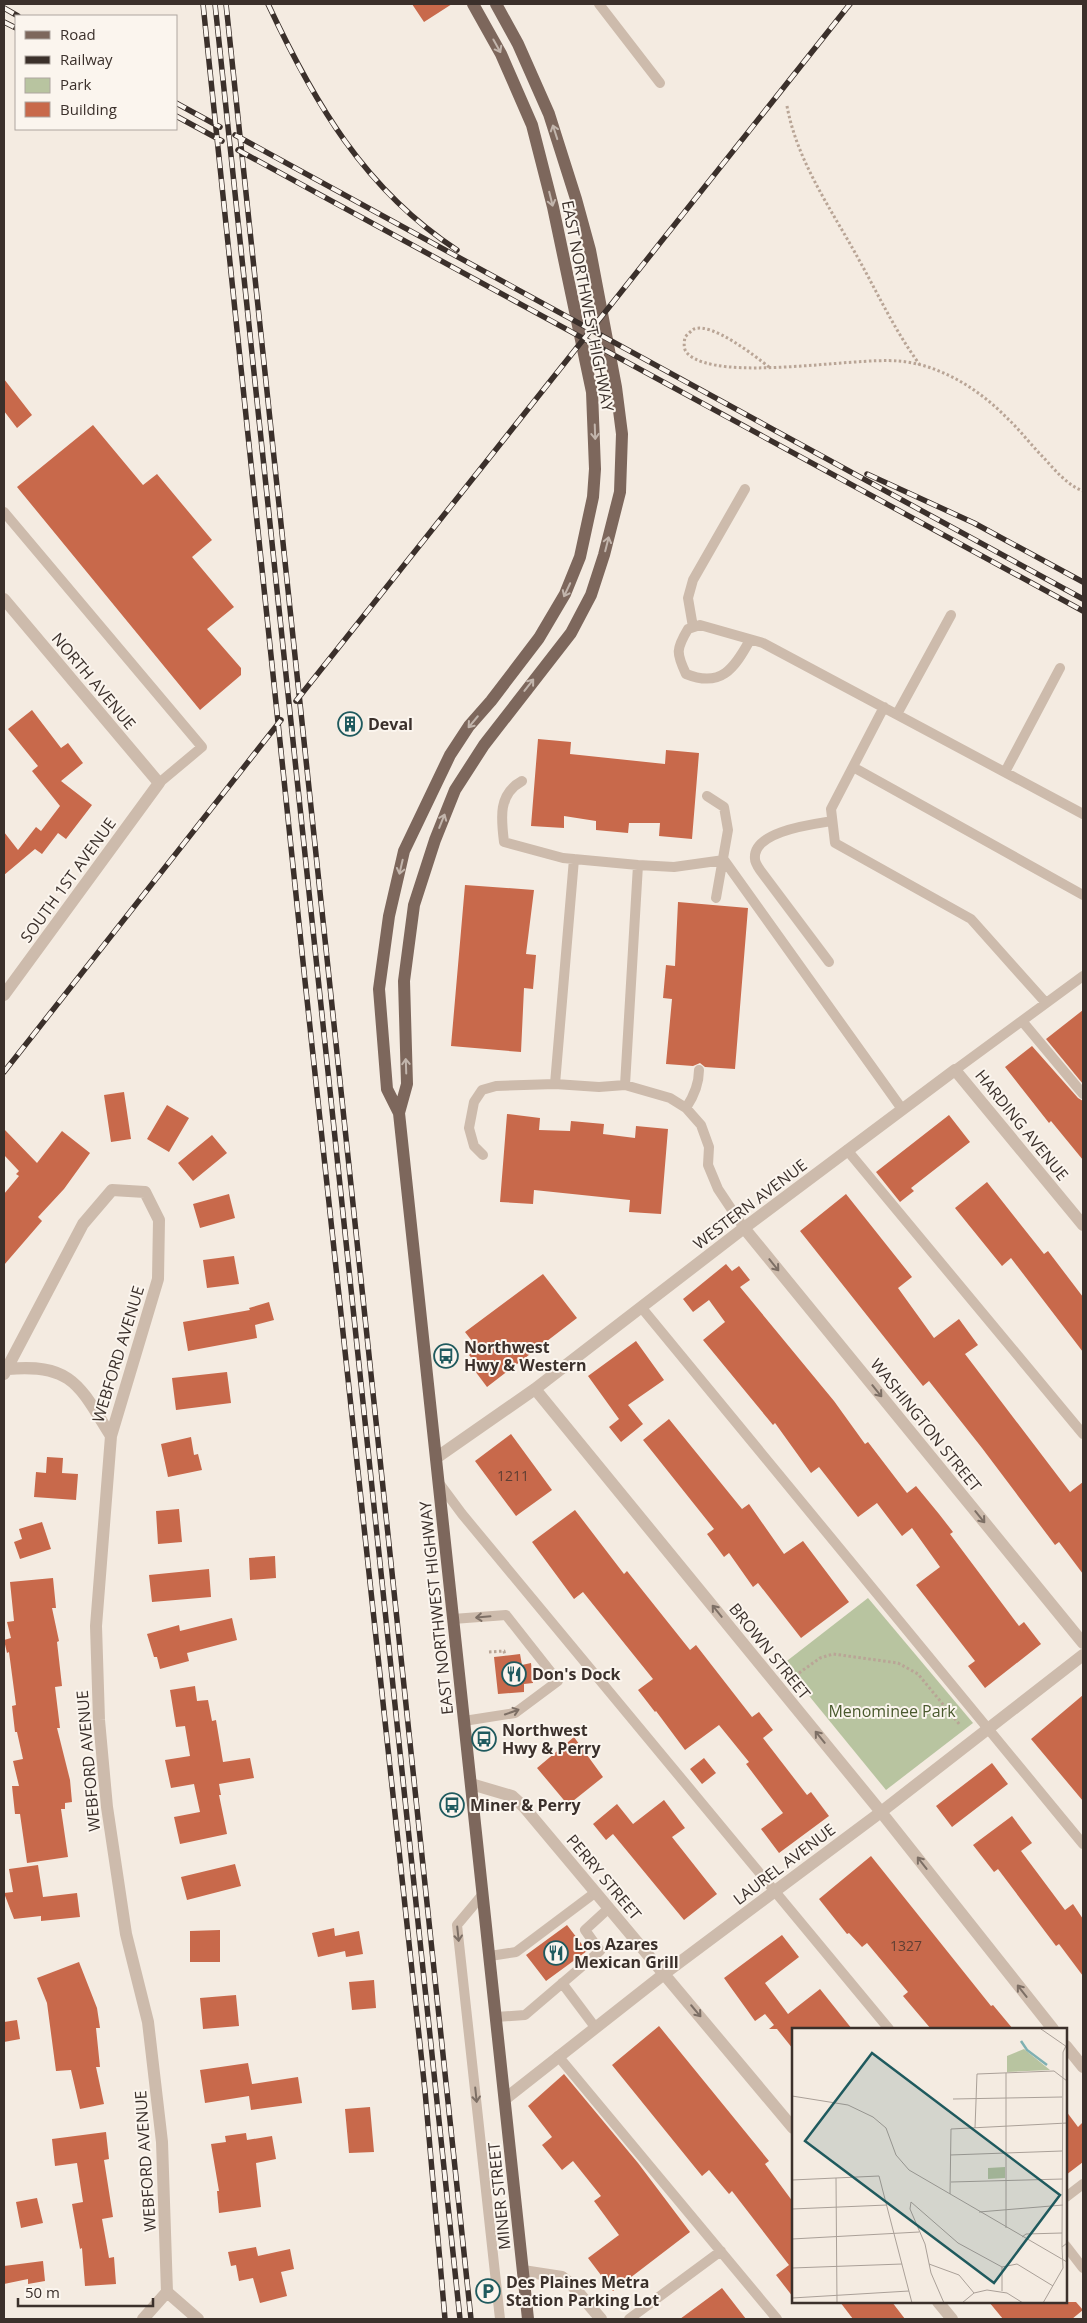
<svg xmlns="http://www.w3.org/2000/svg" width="1087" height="2323" font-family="'Open Sans',sans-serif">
<rect width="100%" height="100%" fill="#f4ebe1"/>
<!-- green -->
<path fill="#b8c4a0" d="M868,1598L973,1723L886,1790L783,1664Z"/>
<!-- building -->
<path fill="#c8694b" d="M412,4H452L424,22Z
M4,379L32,415L17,428L4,411Z
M93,425L143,485L157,474L212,540L192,557L234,607L207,629L241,668V675L200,710L17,487Z
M32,710L61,748L68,743L83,763L61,781L92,805L66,839L58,833L42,854L35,849L4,875V832L18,850L36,827L41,831L60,806L32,771L38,766L8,729Z
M356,714L358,733L343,735L341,716Z
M538,739L571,742L570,754L665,764L666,750L699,753L692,839L659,836L660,823H629L628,833L596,830V821L564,816V828L531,826Z
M465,885L534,890L526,954L536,955L533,989L524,988L521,1052L451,1046Z
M678,902L748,908L735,1069L705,1067L700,1063L693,1066L666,1064L672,999L663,998L666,965L675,966Z
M1083,1010V1084L1046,1039Z
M1032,1046L1078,1098L1083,1101V1160L1051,1121L1049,1123L1005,1067Z
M124,1092L131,1139L111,1142L104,1095Z
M167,1105L189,1118L169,1152L147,1139Z
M507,1114L540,1118L539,1130L570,1131L571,1121L604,1124L603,1134L635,1138L636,1126L668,1129L661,1214L629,1212L630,1200L534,1190L533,1204L500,1202Z
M949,1115L970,1142L911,1188L914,1191L900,1202L876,1172Z
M4,1129L37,1163L62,1131L90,1153L64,1189L38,1217L42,1221L4,1265V1194L19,1176L16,1174L19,1171L4,1155Z
M212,1135L227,1153L193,1181L178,1163Z
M987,1182L1044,1254L1048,1251L1083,1297V1352L1011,1258L1002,1266L955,1208Z
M229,1194L235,1218L200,1228L193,1204Z
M846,1194L912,1277L898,1288L934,1338L959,1319L978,1345L965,1354L1070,1492L1083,1482V1574L1059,1542L1055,1545L982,1448L929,1381L923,1386L800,1231Z
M234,1256L239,1284L207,1288L203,1260Z
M726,1264L732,1271L739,1266L750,1280L740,1287L834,1401L865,1444L868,1442L907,1493L916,1486L939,1514L953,1532L950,1534L1019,1626L1024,1622L1041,1644L985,1688L968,1666L975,1661L916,1585L940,1567L912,1528L902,1536L877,1503L858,1517L819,1467L811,1473L775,1423L773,1425L703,1340L725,1322L709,1300L693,1312L683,1299Z
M543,1274L577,1318L487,1387L469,1363L473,1360L469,1355L472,1352L467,1345L472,1341L465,1332Z
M269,1302L274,1320L255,1325L257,1338L188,1351L183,1322L250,1310L249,1308Z
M636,1341L664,1380L628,1405L643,1424L621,1442L609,1427L619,1419L588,1376Z
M227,1372L231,1403L176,1410L172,1378Z
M669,1419L742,1509L749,1504L784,1554L803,1541L849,1602L801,1638L758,1583L753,1587L729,1553L724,1557L707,1534L714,1529L643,1440Z
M511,1434L552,1490L516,1516L475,1461Z
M191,1437L194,1455L198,1454L202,1470L168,1477L161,1444Z
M47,1457L63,1458L62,1473L78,1474L76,1500L34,1497L36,1472L46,1473Z
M179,1509L182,1542L158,1544L156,1511Z
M575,1510L624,1574L627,1571L690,1650L696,1645L752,1717L759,1712L773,1730L763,1738L807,1795L811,1792L829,1816L779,1853L761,1829L783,1813L746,1764L749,1762L719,1725L685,1750L656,1711L655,1712L638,1690L653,1679L583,1592L574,1599L532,1542Z
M42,1522L51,1549L20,1559L14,1542L22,1539L19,1529Z
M275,1556L276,1578L250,1580L249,1558Z
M209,1569L211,1597L152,1602L149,1575Z
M53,1578L56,1608H52L59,1641L57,1642L62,1686L55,1687L60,1728H57L70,1780L72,1802L65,1803V1809H61L68,1857L27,1863L20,1814H15L12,1786H19L13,1761L23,1759L17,1732H15L12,1706L16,1705L9,1652L7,1653L4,1640L11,1638L7,1622L14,1621L10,1582Z
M232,1618L237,1640L187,1653L189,1661L160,1669L157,1657H154L147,1634L179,1625L180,1631Z
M520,1654L522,1665L531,1663L533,1683L524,1684V1692L498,1694L494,1657Z
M195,1686L197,1701L208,1700L212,1721L216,1720L223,1762L250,1758L254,1778L219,1784L221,1795H219L227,1834L180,1844L174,1817L200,1812L194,1784L171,1788L165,1760L190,1756L185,1726L176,1727L170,1690Z
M1083,1695V1801L1031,1739Z
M574,1737L603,1777L568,1805L537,1768Z
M704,1758L716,1773L702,1784L690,1769Z
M992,1763L1008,1784L952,1827L936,1806Z
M664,1800L685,1828L672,1837L717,1894L684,1920L613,1834L606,1840L593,1824L617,1804L633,1824Z
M1012,1816L1032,1843L1021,1851L1065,1910L1073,1904L1083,1919V1976L1059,1944L1056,1946L998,1869L994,1872L973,1845Z
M871,1856L991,2006L993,2005L1013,2029H931L903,1996L908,1992L867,1943L862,1947L849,1933L847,1934L819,1899Z
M235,1864L241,1886L187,1900L181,1877Z
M38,1865L43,1897L77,1893L80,1917L41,1921V1916L14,1919L4,1893L13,1892L9,1869Z
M567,1925L587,1951L546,1981L526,1955Z
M334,1928L335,1936L359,1931L363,1954L346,1957L345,1951L318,1957L312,1933Z
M220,1930V1962H190V1931Z
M782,1935L799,1957L765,1983L788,2014L820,1989L852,2029H793V2049L777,2029H769L774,2025L765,2014L755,2021L724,1978Z
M79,1962L97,2008L100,2028H96L100,2067H96L104,2104L80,2109L71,2070L56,2071L47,2003L37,1978Z
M374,1980L376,2008L352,2010L349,1982Z
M236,1995L239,2026L203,2029L200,1998Z
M17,2020L20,2039L4,2042V2022Z
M659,2026L769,2161L765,2164L793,2202V2297L776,2275L789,2265L732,2191L729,2194L709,2170L702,2176L612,2065Z
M248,2063L252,2084L298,2077L302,2103L251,2110L249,2096L205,2103L200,2070Z
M564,2074L638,2163L690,2232L613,2291L588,2258L619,2235L594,2201L601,2196L573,2161L562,2170L542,2145L552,2137L528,2106Z
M370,2107L374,2152L349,2153L345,2109Z
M1066,2111L1078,2127L1083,2122V2162L1066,2175Z
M106,2132L109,2159L104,2160L113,2217L102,2219L109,2258L114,2257L116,2284L85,2286L82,2248L80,2249L72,2204L83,2202L77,2163L55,2166L52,2139Z
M246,2133L247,2140L272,2136L276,2159L256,2163L261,2207L219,2213L217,2191H219L211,2144L226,2142L225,2136Z
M37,2198L43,2223L21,2228L16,2202Z
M256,2247L258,2256L290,2249L294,2269L281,2272L287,2296L260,2303L253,2278L239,2281L236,2265L231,2266L228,2252Z
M43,2261L45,2281L28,2284V2279L4,2284V2266Z
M722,2288L746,2319H680Z
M840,2302H892L905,2319H853Z
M989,2302H1076L1083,2310L1072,2319H1003Z"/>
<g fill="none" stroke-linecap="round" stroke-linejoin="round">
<!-- path -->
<path stroke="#b9a596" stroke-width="3" stroke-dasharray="2.5 2.5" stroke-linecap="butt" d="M787,106C797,161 831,209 858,258C878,294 895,331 920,365
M769,367C755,356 712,322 694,329C691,331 688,334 685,337C684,343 683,350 688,354C719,383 853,357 898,361C939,364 979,389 1007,418C1020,430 1031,445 1043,457C1055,470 1067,485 1083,491
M489,1652L504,1651L505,1656
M799,1673L820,1658L833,1654L898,1663L918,1674L960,1725"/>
<!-- lane -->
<path stroke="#cdbbac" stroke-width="10" d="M599,4L660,83
M4,512L202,747L159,783
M693,627L688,598L693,580L745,489
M750,640C734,669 721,688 686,674C676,653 676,649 688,629L700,625L763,643L1083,814
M884,707L831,809L835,843L971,919L1046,1003
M897,714L951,615
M853,767L1083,895
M1005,772L1060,668
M522,781C498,794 501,818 504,842L563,858L638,865L674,867L724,860L902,1109
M707,796L724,807L728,830L716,898
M829,962L760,870C758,867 755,862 755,859C752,831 814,824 832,821
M1022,1021L1083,1094
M955,1070L1083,976
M555,1084L574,859
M625,1085L638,865
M686,1108C694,1096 699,1084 699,1070
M847,1150L1083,1434
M483,1155L474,1146L469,1128L474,1102L482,1090L496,1086L555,1084L599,1087L625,1085L670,1098L686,1108L701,1125L709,1147L708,1165L718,1189L744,1228
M641,1307L1083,1844
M439,1483L462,1514L889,2029
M453,1619L506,1615L558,1681L515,1713L464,1721
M483,1894L457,1925L500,2319
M490,1956L516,1952L596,1892
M562,1983L595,2027
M496,2017L525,2015L600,1951L585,1930L609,1908
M558,2056L777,2319
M1066,2197L1083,2184
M1066,2246L1083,2268
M629,2319L721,2251"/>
<!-- street -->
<path stroke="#cdbbac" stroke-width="12" d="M4,599L159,783L4,995
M744,1228L1083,1643
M8,1369C73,1363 80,1387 111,1436
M4,1374L83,1224L112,1190L145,1192L159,1220L158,1279L111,1436L96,1626L99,1720L107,1807L126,1934L148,2022L162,2142L167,2292L198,2319
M535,1389L881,1812L1053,2029
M436,1458L535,1389L744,1228L955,1070L1083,1225
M471,1784L512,1796L524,1807L793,2128
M1066,2046L1083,2067
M505,2099L664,1974L881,1812L1083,1655
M523,2271L562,2277L572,2285L601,2319
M938,2302L952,2319
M143,2319L167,2292"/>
<!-- primary -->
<path stroke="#7d675c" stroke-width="12" d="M496,4L518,44L549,114L576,199L590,250L616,387L622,434L620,492L604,555L591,595L571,633L484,745L455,790L435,840L414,905L404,981L407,1084L399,1113L528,2319
M399,1113L387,1089L379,989L389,916L404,851L450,755L469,726L491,701L539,638L565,594L580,557L593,497L595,469L592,392L553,207L532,125L501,54L473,4"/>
<!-- rail casing -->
<g stroke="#3b302b" stroke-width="5.5">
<path id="rail" d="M203,4L305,981L425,2091L445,2319
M215,4L460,2319
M226,4L471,2319
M268,4C314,102 364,189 457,250
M4,8L18,16
M4,22L16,28
M176,103L220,127
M176,116L222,141
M235,135L1083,599
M238,150L1083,611
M867,474L974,523L1083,582
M296,701L850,4
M4,1072L281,720"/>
</g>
<!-- rail -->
<use href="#rail" stroke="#fbf5ee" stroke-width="4" stroke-dasharray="11" stroke-linecap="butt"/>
</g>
<!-- one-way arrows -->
<defs><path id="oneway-shaft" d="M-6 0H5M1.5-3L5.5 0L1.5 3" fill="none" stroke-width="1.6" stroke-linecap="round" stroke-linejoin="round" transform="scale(1.25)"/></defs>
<g stroke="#c2b5ac">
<use href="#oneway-shaft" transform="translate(497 46) rotate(61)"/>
<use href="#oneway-shaft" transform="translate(555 132) rotate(-108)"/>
<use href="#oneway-shaft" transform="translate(551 199) rotate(76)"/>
<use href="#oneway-shaft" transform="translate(595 432) rotate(88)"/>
<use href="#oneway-shaft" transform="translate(607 544) rotate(-76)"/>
<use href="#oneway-shaft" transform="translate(567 590) rotate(115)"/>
<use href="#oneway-shaft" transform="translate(529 685) rotate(-52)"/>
<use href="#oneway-shaft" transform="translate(473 722) rotate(130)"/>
<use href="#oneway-shaft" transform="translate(442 821) rotate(-68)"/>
<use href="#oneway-shaft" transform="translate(401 867) rotate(103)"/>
<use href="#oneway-shaft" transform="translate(406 1066) rotate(-92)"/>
</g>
<g stroke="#7d6f65">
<use href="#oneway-shaft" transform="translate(774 1265) rotate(51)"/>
<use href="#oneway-shaft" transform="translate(877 1391) rotate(51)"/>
<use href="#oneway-shaft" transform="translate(980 1517) rotate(51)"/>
<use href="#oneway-shaft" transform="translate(717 1611) rotate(-129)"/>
<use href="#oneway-shaft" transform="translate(483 1617) rotate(175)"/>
<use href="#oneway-shaft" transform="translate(512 1712) rotate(-19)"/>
<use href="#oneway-shaft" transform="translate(820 1737) rotate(-129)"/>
<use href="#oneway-shaft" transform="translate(922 1863) rotate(-128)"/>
<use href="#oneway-shaft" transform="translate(458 1934) rotate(84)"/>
<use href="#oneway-shaft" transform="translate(1022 1991) rotate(-128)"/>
<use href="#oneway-shaft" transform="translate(696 2011) rotate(50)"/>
<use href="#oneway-shaft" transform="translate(476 2095) rotate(84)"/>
</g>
<!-- icons -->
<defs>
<g id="building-ring" transform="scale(1.25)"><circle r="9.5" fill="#fbf5ee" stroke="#1f5a5e" stroke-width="1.5"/><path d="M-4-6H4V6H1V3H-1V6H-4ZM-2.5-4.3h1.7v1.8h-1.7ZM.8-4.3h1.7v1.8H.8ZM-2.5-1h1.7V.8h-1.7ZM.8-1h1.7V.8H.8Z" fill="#1f5a5e"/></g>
<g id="bus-ring" transform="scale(1.25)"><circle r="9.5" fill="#fbf5ee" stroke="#1f5a5e" stroke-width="1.5"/><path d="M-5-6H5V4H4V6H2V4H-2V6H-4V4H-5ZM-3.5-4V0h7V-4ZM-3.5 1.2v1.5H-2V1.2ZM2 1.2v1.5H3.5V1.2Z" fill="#1f5a5e"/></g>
<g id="restaurant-ring" transform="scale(1.25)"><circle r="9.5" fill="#fbf5ee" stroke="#1f5a5e" stroke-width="1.5"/><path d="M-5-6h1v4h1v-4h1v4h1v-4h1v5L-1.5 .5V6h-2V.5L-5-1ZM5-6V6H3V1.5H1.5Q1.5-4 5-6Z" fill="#1f5a5e"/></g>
<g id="parking-ring" transform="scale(1.25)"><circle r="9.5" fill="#fbf5ee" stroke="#1f5a5e" stroke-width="1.5"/><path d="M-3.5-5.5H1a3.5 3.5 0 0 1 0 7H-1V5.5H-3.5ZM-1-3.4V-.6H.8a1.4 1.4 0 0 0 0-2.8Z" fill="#1f5a5e"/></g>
</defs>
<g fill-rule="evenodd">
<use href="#building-ring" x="350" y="724"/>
<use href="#bus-ring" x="446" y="1356"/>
<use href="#restaurant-ring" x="514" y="1674"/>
<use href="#bus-ring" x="484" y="1739"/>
<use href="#bus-ring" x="452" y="1805"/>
<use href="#restaurant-ring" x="556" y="1953"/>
<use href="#parking-ring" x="488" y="2291"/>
</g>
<g text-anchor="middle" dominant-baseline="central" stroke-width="4" stroke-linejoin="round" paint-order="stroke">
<!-- number labels -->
<g font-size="14" fill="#5e3e33">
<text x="513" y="1475">1211</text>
<text x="906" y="1945">1327</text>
</g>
<!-- street labels -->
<g font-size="16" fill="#3b302b" stroke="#fbf5ee">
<text transform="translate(588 306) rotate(79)">EAST NORTHWEST HIGHWAY</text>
<text transform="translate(94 681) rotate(50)">NORTH AVENUE</text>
<text transform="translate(68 880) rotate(-54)">SOUTH 1ST AVENUE</text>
<text transform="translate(1022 1125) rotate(51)">HARDING AVENUE</text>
<text transform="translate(750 1204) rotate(-37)">WESTERN AVENUE</text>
<text transform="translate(118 1354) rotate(-73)">WEBFORD AVENUE</text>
<text transform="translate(926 1425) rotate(51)">WASHINGTON STREET</text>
<text transform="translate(436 1608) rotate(-96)">EAST NORTHWEST HIGHWAY</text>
<text transform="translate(770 1651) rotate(51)">BROWN STREET</text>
<text transform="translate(88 1761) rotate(-95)">WEBFORD AVENUE</text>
<text transform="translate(784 1864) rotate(-37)">LAUREL AVENUE</text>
<text transform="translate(604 1877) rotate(50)">PERRY STREET</text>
<text transform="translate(145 2161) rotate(-94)">WEBFORD AVENUE</text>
<text transform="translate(499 2196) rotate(-96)">MINER STREET</text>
</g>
<!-- poi labels -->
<g font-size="16" font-weight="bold" fill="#3b302b" stroke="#fbf5ee" text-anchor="start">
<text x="368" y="724">Deval</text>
<text x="464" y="1347">Northwest<tspan x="464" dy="18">Hwy &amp; Western</tspan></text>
<text x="532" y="1674">Don's Dock</text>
<text x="502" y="1730">Northwest<tspan x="502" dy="18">Hwy &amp; Perry</tspan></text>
<text x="470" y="1805">Miner &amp; Perry</text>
<text x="574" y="1944">Los Azares<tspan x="574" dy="18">Mexican Grill</tspan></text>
<text x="506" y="2282">Des Plaines Metra<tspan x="506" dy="18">Station Parking Lot</tspan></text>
</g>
<!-- park labels -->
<g font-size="16" fill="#4a5a2e" stroke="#fbf5ee">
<text x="892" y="1711">Menominee Park</text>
</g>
</g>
<!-- overview -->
<g transform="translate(792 2028)">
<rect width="275" height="275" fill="#f4ebe1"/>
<path d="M232,21L258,42L215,44V28ZM213,139V150L196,151V140Z" fill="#b8c4a0"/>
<path fill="none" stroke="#7fb0b2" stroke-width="2.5" d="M229,13L235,22L255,37"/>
<path fill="none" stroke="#aaa098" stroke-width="1" d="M249,1L275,19M214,45V200M0,68L56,77L81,89L94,100L104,127L117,142L275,234M161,71L270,69M183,100L185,46L262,43L275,53M158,127L270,123M44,150L45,275M0,152L87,148L120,275M159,154L271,151M158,166L159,101L275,95M0,181L95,177M187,184L271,177M230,209L234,206L270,205M0,211L127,204M270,219L271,24L274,18M137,236L167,247L182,265M210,239V263M0,240L110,236M0,270L117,263M152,275L139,245L133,216L118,181L119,174L166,215L210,239L225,236L261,258M170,275L182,265L195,262L215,265L231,275M251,275L271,240L270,219L275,215"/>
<path fill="#1f5a5e" fill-opacity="0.15" stroke="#1f5a5e" stroke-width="2.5" d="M80,25L268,167L202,255L13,113Z"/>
<rect width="275" height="275" fill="none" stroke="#3b302b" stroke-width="2.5"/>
</g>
<!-- border -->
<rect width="1087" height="2323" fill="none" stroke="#3b302b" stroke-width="10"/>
<!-- legend -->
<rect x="15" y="15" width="162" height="115" fill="#fbf5ee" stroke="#aea6a0"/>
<rect x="25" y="31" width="25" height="8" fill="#7d675c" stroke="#aea6a0"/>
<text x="60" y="40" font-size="15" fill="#3b302b">Road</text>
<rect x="25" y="56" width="25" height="8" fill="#3b302b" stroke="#aea6a0"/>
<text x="60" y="65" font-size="15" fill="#3b302b">Railway</text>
<rect x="25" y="78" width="25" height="15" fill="#b8c4a0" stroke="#aea6a0"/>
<text x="60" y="90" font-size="15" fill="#3b302b">Park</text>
<rect x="25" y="102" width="25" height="15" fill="#c8694b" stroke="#aea6a0"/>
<text x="60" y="115" font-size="15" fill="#3b302b">Building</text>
<!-- scale -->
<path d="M18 2298v8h135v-8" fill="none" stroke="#3b302b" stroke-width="2.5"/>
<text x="25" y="2298" font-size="15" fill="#3b302b" stroke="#fbf5ee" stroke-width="4" paint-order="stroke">50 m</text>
</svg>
